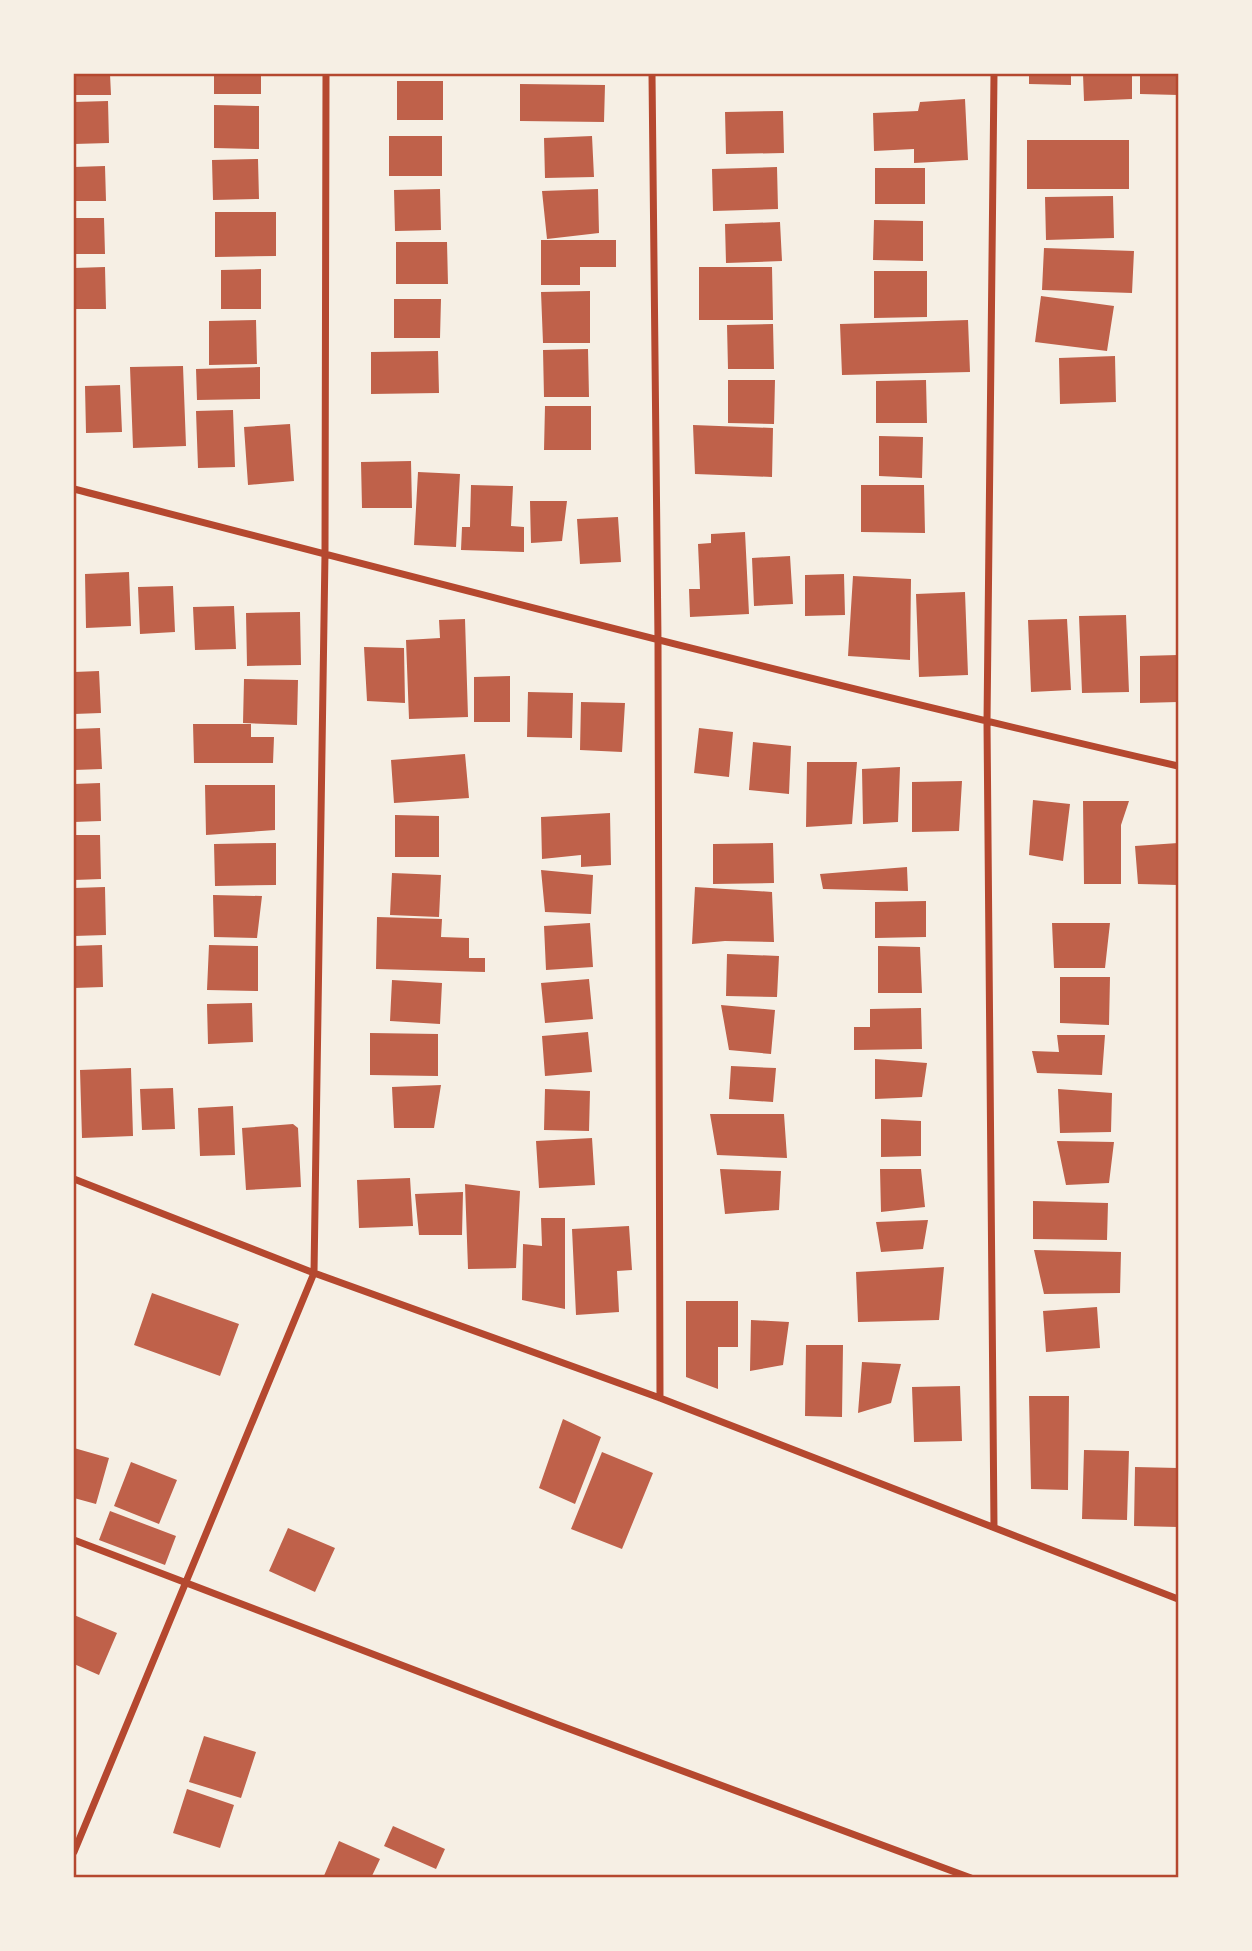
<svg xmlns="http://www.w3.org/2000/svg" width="1252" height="1951" font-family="'Alegreya Sans',sans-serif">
<rect width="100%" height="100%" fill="#f6efe4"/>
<!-- building -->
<path fill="#bf614a" d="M74,74H110L111,95H74Z
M214,74H261V94H214Z
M1029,74H1071V85L1029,84Z
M1083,74H1132V99L1084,101Z
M1140,74H1178V95L1140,94Z
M397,81H443V120H397Z
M520,84L605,85L604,122L520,121Z
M965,99L968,160L914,163V149L874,151L873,113L918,111L920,102Z
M108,101L109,143L74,144V102Z
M214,105L259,106V149L214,148Z
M783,111L784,153L726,154L725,112Z
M389,136H442V176H389Z
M592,136L594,177L545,178L544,138Z
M1027,140H1129V189H1027Z
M258,159L259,199L213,200L212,160Z
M105,166L106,201H74V167Z
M777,167L778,209L713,211L712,169Z
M875,168H925V204H875Z
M440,189L441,230L395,231L394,190Z
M598,189L599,233L547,239L542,191Z
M1113,196L1114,238L1046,240L1045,197Z
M215,212H276V256L215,257Z
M74,218H104L105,254H74Z
M874,220L923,221V261L873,260Z
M780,222L782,261L726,263L725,224Z
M541,240H616V267H580V285H541Z
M396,242H447L448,284H396Z
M1044,248L1134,251L1132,293L1042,290Z
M105,267L106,309H74V268Z
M699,267H772L773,320H699Z
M261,269V309H221V270Z
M874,271H927V317L874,318Z
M590,291V343H543L541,292Z
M1041,296L1114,306L1107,351L1035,342Z
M394,299H441L440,338H394Z
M256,320L257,364L209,365V321Z
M968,320L970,372L842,375L840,324Z
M773,324L774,369H728L727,325Z
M588,349L589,397H544L543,350Z
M438,351L439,393L371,394V352Z
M1115,356L1116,402L1060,404L1059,358Z
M183,366L186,446L133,448L130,367Z
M260,367V399L197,400L196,369Z
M728,380H775L774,424L728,423Z
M926,380L927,423H876V381Z
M120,385L122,432L86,433L85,386Z
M545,406H591V450H544Z
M233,410L235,467L198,468L196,411Z
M290,424L294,481L248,485L244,427Z
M693,425L773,428L772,477L695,474Z
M879,436L923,437L922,478L879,476Z
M411,461L412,508H362L361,462Z
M418,472L460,474L456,547L414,545Z
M471,485L513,486L511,526L524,527V552L461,550L462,527H470Z
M861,485H924L925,533L861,532Z
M530,501H567L562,541L531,543Z
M618,517L621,562L580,564L577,519Z
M745,532L749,614L690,617L689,589H700L698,544L711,543V534Z
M790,556L793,604L754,606L752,558Z
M129,572L131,626L86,628L85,574Z
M844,574L845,615L805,616V575Z
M853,576L911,579L910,660L848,656Z
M173,586L175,632L140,634L138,587Z
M965,592L968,675L919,677L916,594Z
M234,606L236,649L195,650L193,607Z
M300,612L301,665L247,666L246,613Z
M1126,615L1129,692L1082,693L1079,616Z
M465,619L468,717L409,719L406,640L440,638L439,620Z
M1067,619L1071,690L1031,692L1028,620Z
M364,647L404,648L405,703L367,701Z
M1178,655V702L1140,703V656Z
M99,671L101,713L74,714V672Z
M510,676V722H474V677Z
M244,679L298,680L297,725L243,723Z
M528,692L573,693L572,738L527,737Z
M581,702L625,703L622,752L580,750Z
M193,724H251V737H274L273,763H194Z
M100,728L102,769L74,770V729Z
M699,728L733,732L729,777L694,773Z
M753,742L791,746L789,794L749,790Z
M465,754L469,798L394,803L391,760Z
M807,762H857L852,824L806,827Z
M900,767L898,822L863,824L862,769Z
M962,781L959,831L912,832V782Z
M100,783L101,821L74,822V784Z
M205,785H275V830L206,835Z
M1033,800L1070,804L1063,861L1029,855Z
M1083,801H1129L1121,825V884H1084Z
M610,813L611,865L581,867V855L542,859L541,817Z
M395,815L439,816V857H395Z
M74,835H100L101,879L74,880Z
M276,843V885L215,886L214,844Z
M773,843L774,883L713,884V844Z
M1178,843V885L1138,884L1135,846Z
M907,867L908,891L823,889L820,874Z
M541,870L593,875L591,914L545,912Z
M392,873L441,875L439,917L390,915Z
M105,887L106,935L74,936V888Z
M695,887L772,892L774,942L725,941L692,944Z
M213,895L262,896L257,938L214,937Z
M926,901V937L875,938V902Z
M377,917L442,919L441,937L469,938V958H485V972L376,969Z
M590,923L593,967L546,970L544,926Z
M1052,923H1110L1105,968H1054Z
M102,945L103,987L74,988V946Z
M209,945L258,946V991L207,990Z
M878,946L920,947L922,993H878Z
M727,954L779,956L777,997L726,996Z
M1060,977H1110L1109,1025L1060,1023Z
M589,979L593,1019L545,1023L541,983Z
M392,980L442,983L440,1024L390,1021Z
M252,1003L253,1042L208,1044L207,1004Z
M721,1005L775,1010L771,1054L729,1050Z
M921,1008L922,1049L854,1050V1027H870V1009Z
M588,1032L592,1072L545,1076L542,1036Z
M370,1033L438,1034V1076L370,1075Z
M1057,1035H1105L1102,1075L1037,1073L1032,1051L1059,1052Z
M875,1059L927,1063L922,1097L875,1099Z
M731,1066L776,1068L773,1102L729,1099Z
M131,1068L133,1136L82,1138L80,1070Z
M441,1085L434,1128H394L392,1087Z
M173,1088L175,1129L142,1130L140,1089Z
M545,1089L590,1091L589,1131L544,1130Z
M1058,1089L1112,1093L1111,1132L1060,1133Z
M233,1106L235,1155L200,1156L198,1108Z
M710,1114H784L787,1158L717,1155Z
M881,1119L921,1121V1156L881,1157Z
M293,1124L298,1128L301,1187L246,1190L242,1128Z
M592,1138L595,1185L539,1188L536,1141Z
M1057,1141L1114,1142L1109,1183L1066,1185Z
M720,1169L781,1171L779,1210L725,1214Z
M880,1169H921L925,1207L881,1212Z
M410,1178L413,1226L359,1228L357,1180Z
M465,1184L520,1191L516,1268L468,1269Z
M463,1192L462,1235H419L415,1194Z
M1033,1201L1108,1203L1107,1240L1033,1239Z
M541,1218H565V1309L522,1300L523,1244L542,1246Z
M928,1220L923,1249L881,1252L876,1222Z
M629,1226L632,1270L617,1271L619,1312L576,1315L572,1229Z
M1034,1250L1121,1252L1120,1293L1044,1294Z
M944,1267L939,1320L858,1322L856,1272Z
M152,1293L239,1324L220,1376L134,1345Z
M686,1301H738V1347H718V1389L686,1377Z
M1097,1307L1100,1348L1046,1352L1043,1311Z
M751,1320L789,1322L783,1365L750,1371Z
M806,1345H843L842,1417L805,1416Z
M862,1362L901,1364L891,1403L858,1413Z
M960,1386L962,1441L914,1442L912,1387Z
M1029,1396H1069L1068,1490L1031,1489Z
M563,1419L601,1437L575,1504L539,1488Z
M74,1448L109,1458L96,1504L74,1498Z
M1084,1450L1129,1451L1127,1520L1082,1519Z
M602,1452L653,1473L622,1549L571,1529Z
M131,1462L177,1480L159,1524L114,1506Z
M1135,1467L1178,1468V1527L1134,1526Z
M110,1511L176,1536L165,1565L99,1540Z
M288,1528L335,1548L315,1592L269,1571Z
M74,1615L117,1633L99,1675L74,1664Z
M204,1736L256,1752L241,1798L189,1782Z
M187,1789L234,1805L220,1848L173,1833Z
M393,1826L445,1849L436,1869L384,1846Z
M339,1841L380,1859L371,1878H323Z"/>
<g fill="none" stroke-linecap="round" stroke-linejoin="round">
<!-- minor -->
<path stroke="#b5482f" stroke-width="7" d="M652,74L658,641L660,1398
M994,74L987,722L994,1527
M74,489C441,584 808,681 1178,766
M74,1179L314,1273L660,1398L1178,1599
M74,1540L556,1724L971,1878
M74,1852L314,1273L325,554L326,74"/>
</g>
<!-- border -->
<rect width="1252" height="1951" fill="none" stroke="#f6efe4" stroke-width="150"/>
<rect x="75" y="75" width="1102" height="1801" fill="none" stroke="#b5482f" stroke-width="2.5"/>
</svg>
